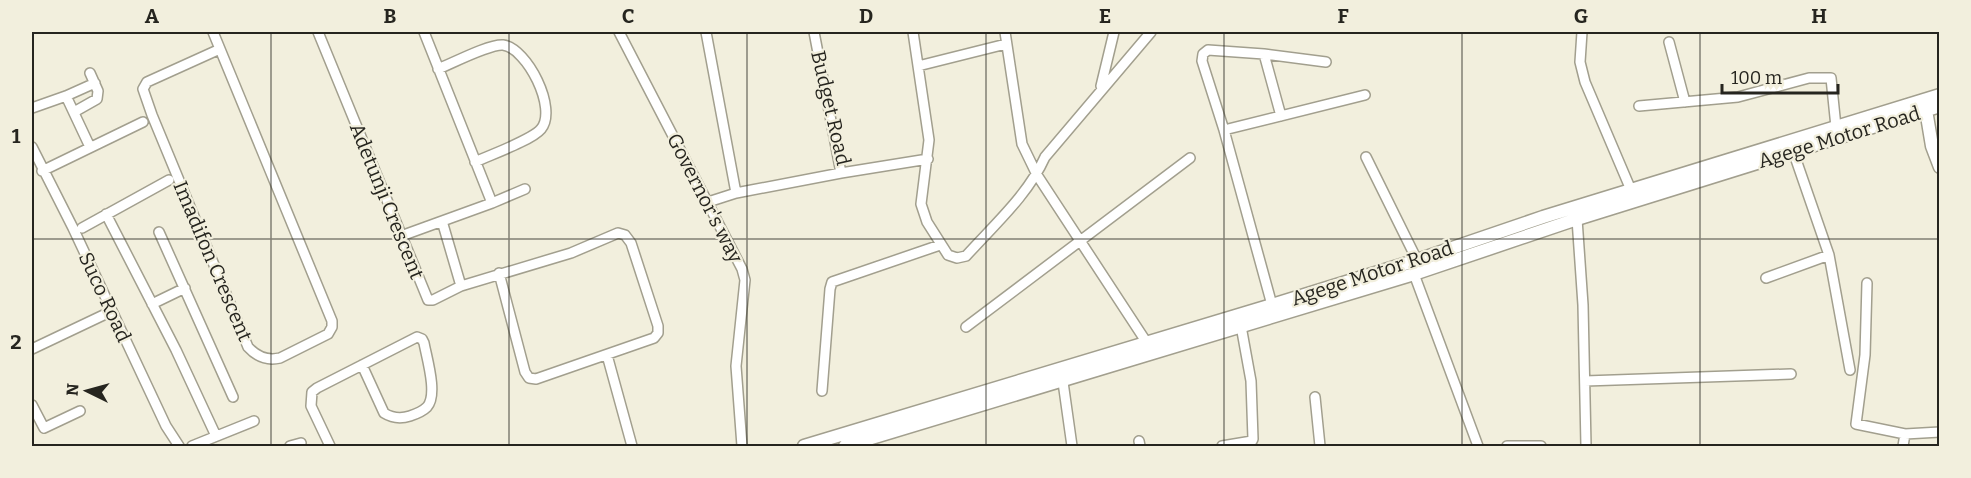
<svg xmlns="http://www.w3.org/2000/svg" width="1971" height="478" font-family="Bitter,serif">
<rect width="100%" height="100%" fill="#f2efdd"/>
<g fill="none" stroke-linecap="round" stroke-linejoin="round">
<!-- street casing -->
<g stroke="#a29f8e" stroke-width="12">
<path id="street" d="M213,32L332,321V327L328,334L280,358C267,361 257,357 248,347L152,115L143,89L147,82L220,49
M318,32L428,300H433L461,286L571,253L618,233L625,235L631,243L658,326V333L654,338L536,379L529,378L525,372L499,273
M424,32L492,203
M619,32L742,269L745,280L736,366L742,446
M706,32L736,193
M814,32L841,173L928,159
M913,32L929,140L921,204L927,222L948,255L957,258L966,256C994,225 1028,195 1045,157L1151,32
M1005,32L1022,144L1037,175L1147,343
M1582,32L1580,62L1585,82L1631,190
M1669,42L1685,102
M1264,54L1281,116
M918,66L1006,44
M438,69C453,63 489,44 503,45C527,48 558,109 541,129C532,140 490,155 475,162
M1101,86L1114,32
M66,96L90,147
M1639,106L1738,97L1809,78H1831L1836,127
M32,108L66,96L95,83
M74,112L97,99L98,91L90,73
M1224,130L1365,95
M32,147L73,228L166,426L179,446
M1793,151L1829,255L1850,370
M1366,157L1417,260
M42,171L143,122
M708,202L736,193L841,173
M106,214L176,350L216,436
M1577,219L1583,305L1586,446
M442,221L461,286
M82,228L169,180
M159,232L233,397
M401,236L492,203L525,189
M1414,274L1478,446
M1766,278L1829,255
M1867,283L1865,355L1856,424L1905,434L1940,432
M152,304L185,288
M1272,305L1224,130L1202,61L1203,54L1208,50L1264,54L1326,62
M966,327L1190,158
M32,349L112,311
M607,355L632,446
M1062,375L1072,446
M1585,381L1791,374
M822,391L830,289L832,282L940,245
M1315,397L1320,446
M32,405L44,428L80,411
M1139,441L1140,446
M192,446L254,421
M290,446L301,443
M330,446L311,406L312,392L317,388L417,337L422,339L424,343C427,359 438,395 427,407C422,412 416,414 410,416C401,419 392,418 384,413L362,365
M1222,446L1252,441L1253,439L1251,381L1241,326
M1507,446H1541
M1903,446L1905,434"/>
</g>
<!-- secondary casing -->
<g stroke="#a29f8e" stroke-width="15">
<path id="secondary" d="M1925,104L1932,146L1940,167
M804,446L1272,305L1417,260L1543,217L1940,95
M845,446L1414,274L1577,219L1940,106"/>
</g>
<!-- street -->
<use href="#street" stroke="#fff" stroke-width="9"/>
<!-- secondary -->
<use href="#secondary" stroke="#fff" stroke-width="12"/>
</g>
<!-- grid -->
<path fill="none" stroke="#26251f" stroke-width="1.5" stroke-opacity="0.55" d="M271,32V446M509,32V446M747,32V446M986,32V446M1224,32V446M1462,32V446M1700,32V446M32,239H1940"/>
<g text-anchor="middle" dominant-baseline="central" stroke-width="4.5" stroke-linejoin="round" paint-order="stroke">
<!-- street labels -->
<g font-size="20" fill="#26251f" stroke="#f2efdd">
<text transform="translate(831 108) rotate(77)">Budget Road</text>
<text transform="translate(1839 137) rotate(-17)">Agege Motor Road</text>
<text transform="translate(705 198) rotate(63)">Governor's way</text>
<text transform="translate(387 201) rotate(68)">Adetunji Crescent</text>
<text transform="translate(213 261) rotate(67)">Imadifon Crescent</text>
<text transform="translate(1372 273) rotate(-18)">Agege Motor Road</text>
<text transform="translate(105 297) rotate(65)">Suco Road</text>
</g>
</g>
<!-- border -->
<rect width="1971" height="478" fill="none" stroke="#f2efdd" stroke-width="66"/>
<!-- north arrow -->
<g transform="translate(87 391) rotate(275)" stroke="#f2efdd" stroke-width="4.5" paint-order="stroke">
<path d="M0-4.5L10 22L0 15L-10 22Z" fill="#26251f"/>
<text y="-9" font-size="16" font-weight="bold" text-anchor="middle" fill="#26251f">N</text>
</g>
<!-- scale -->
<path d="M1722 84v9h116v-9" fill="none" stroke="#26251f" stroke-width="3"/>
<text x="1731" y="84" font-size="18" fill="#26251f" stroke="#f2efdd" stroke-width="4.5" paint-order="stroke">100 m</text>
<rect x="33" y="33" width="1905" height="412" fill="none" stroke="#26251f" stroke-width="2"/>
<g font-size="20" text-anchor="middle" font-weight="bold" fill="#26251f">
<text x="152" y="23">A</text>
<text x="390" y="23">B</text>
<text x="628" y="23">C</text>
<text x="866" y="23">D</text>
<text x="1105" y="23">E</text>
<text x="1343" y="23">F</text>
<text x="1581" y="23">G</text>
<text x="1819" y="23">H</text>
<text x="16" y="143">1</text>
<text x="16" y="349">2</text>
</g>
</svg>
